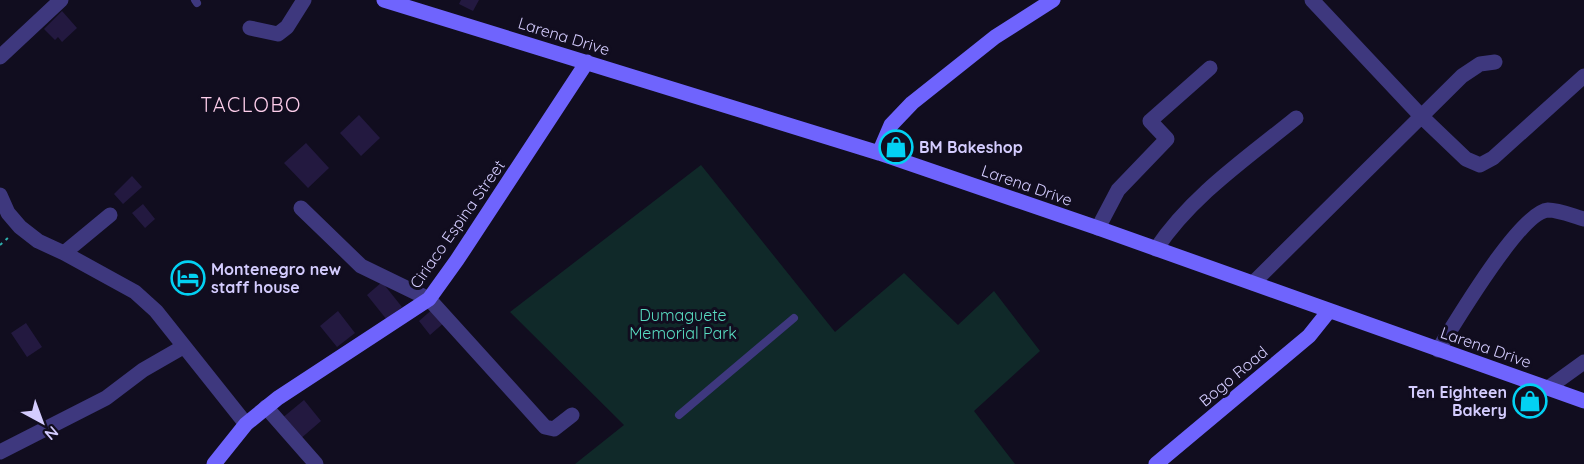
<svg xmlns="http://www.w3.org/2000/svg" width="1584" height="464" font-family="Quicksand,sans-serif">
<rect width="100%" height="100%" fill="#110d1f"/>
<!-- green -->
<path fill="#102929" d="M701,165L835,332L904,273L958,325L994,291L1040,351L974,411L1015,464H575L624,425L510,312Z"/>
<!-- building -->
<path fill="#231940" d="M461,0H479L473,11L459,4Z
M62,11L77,28L62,42L58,37L55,40L44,29Z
M359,115L380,138L361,156L340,133Z
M306,143L329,168L308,188L284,163Z
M132,176L142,187L123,204L114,194Z
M143,204L155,219L145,228L132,213Z
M382,282L402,307L387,320L367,295Z
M435,307L446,321L430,335L419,321Z
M338,311L355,333L337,347L320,326Z
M26,323L42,347L27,357L11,333Z
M304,400L321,421L299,440L281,419Z"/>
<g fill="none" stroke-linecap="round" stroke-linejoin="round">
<!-- path -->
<path stroke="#2fafad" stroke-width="2" stroke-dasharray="3 4.5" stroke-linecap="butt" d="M0,245L9,237"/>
<!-- lane -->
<path stroke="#3e387e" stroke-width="8" d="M195,0L197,3
M679,415L794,318"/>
<!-- street -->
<path stroke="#3e387e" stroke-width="15" d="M1312,0L1421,116L1466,159L1480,165L1493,158L1584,76
M250,28L278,34L287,27L304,0
M0,57L61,0
M0,195L8,213L20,227L38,241L64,253L135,292L156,311L246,424
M301,208L361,266L429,299L545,427L554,429L572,415
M1098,228L1118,190L1167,139L1150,121L1210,68
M1156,249C1191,196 1247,158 1296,118
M64,253L110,215
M1253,283L1462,76L1480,64L1495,62
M1438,350C1455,323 1520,212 1548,210C1559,210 1573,216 1584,219
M1548,388L1584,362
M266,407L316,464
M0,452L106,398L143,370L183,347"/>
<!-- secondary -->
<path stroke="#6f64fd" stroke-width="15" d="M384,0L879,153L1098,228L1584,401
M879,153L891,125L912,103L995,37L1053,0
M214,464L246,424L278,398L429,299L457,260L587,62
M1156,464L1309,336L1329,311"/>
</g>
<!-- icons -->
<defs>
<g id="shop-ring" transform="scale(1.725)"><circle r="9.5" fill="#110d1f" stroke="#03d1f3" stroke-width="1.5"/><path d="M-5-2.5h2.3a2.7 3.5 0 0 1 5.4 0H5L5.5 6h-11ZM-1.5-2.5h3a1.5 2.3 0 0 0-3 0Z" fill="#03d1f3"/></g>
<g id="hotel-ring" transform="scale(1.725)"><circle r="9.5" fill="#110d1f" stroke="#03d1f3" stroke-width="1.5"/><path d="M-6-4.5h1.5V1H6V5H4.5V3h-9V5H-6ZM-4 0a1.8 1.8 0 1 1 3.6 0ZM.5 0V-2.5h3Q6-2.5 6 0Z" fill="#03d1f3"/></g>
</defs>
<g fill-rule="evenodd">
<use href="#shop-ring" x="896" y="147"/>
<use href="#hotel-ring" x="188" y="278"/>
<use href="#shop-ring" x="1530" y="401"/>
</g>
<g text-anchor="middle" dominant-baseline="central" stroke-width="6" stroke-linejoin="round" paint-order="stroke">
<!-- street labels -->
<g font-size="16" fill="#d4ccfe" stroke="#110d1f">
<text transform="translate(564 36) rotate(17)">Larena Drive</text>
<text transform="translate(1027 185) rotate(19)">Larena Drive</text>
<text transform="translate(457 224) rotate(-55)">Ciriaco Espina Street</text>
<text transform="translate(1486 347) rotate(19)">Larena Drive</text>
<text transform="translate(1233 376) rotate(-40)">Bogo Road</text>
</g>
<!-- poi labels -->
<g font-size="16" font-weight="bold" fill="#d4ccfe" stroke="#110d1f" text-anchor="start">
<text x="919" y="147">BM Bakeshop</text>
<text x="211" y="269">Montenegro new<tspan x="211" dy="18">staff house</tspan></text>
<text x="1507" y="392" text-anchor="end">Ten Eighteen<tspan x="1507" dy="18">Bakery</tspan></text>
</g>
<!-- park labels -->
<g font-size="16" fill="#59ddc2" stroke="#110d1f">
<text x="683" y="315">Dumaguete<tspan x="683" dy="18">Memorial Park</tspan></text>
</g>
<!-- quarter labels -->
<g font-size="20" letter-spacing="1.5" fill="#feceeb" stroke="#110d1f">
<text x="251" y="104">TACLOBO</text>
</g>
</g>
<!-- north arrow -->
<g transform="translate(42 422) rotate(139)" stroke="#110d1f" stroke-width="4.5" paint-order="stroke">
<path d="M0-4.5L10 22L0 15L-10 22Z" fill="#d4ccfe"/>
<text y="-9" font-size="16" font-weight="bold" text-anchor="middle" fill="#d4ccfe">N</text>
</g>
</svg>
